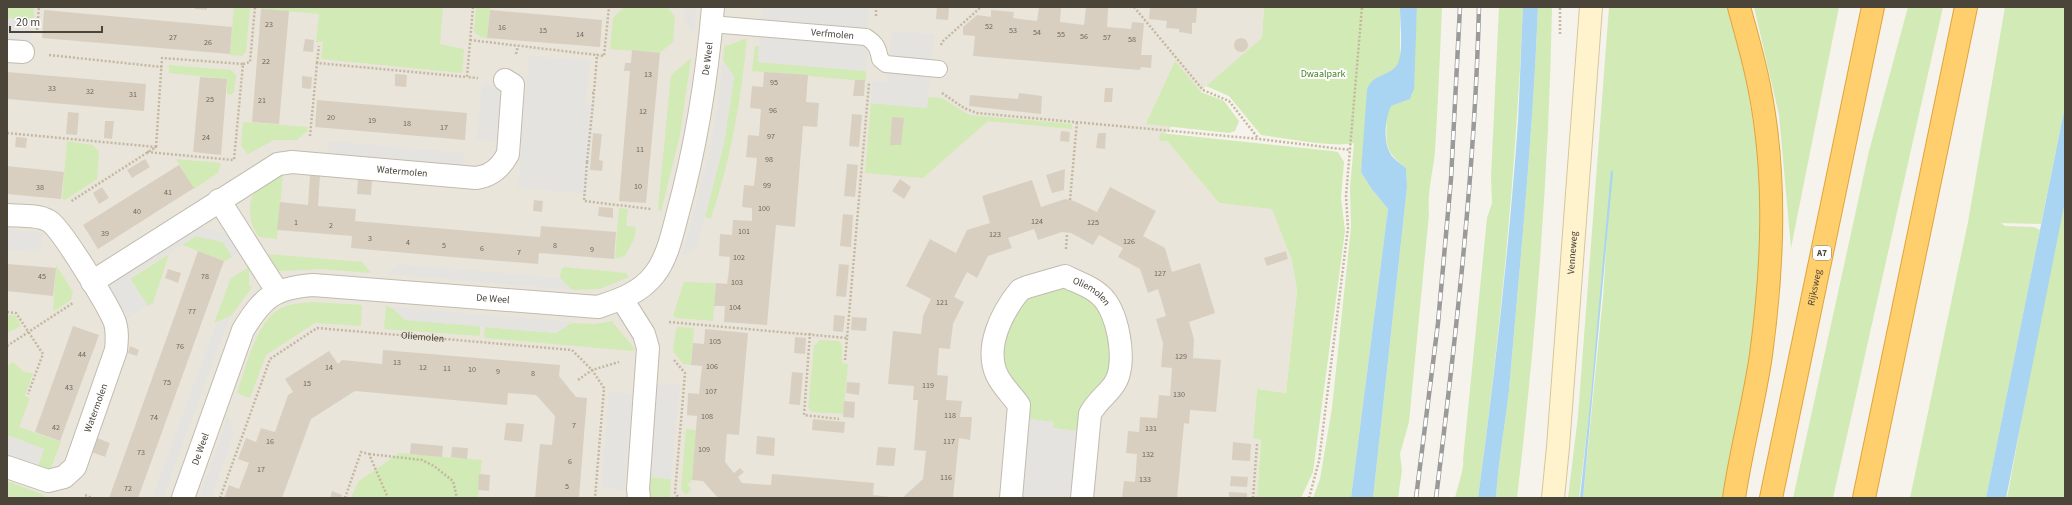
<svg xmlns="http://www.w3.org/2000/svg" width="2072" height="505" font-family="'Source Sans 3',sans-serif">
<rect width="100%" height="100%" fill="#f6f3ec"/>
<!-- residential -->
<path fill="#eae5da" d="M7,7H1264L1262,41L1206,86L1159,141H1167L1219,203L1272,208L1292,261L1297,291L1286,393L1257,389L1253,438L1261,439L1257,498H7Z"/>
<!-- green -->
<path fill="#d2eab5" d="M7,7H34V21L7,18Z
M234,7H250L246,52L242,56L230,55Z
M261,7H443L440,44L464,49L462,73L321,59L323,42H316L319,14L261,9Z
M476,7H490L487,38L481,37L474,32Z
M624,7L668,8L675,17L673,42L660,53L610,49L613,18Z
M1264,7H1400V59L1391,106L1409,99L1412,95L1417,7H1442C1440,55 1438,103 1435,151C1433,173 1427,192 1429,214L1409,422L1400,454L1402,470L1398,498H1373L1407,187L1406,168C1387,152 1385,148 1387,122L1385,130L1364,139L1361,172L1371,188L1388,209L1351,498H1313L1320,479L1332,408L1351,227L1350,188L1354,143C1333,148 1284,138 1261,135L1229,96L1206,86L1262,38Z
M1499,7H1523C1516,171 1500,335 1478,498H1455C1457,489 1465,466 1463,460L1487,218L1492,203L1491,177Z
M1538,7H1552C1549,171 1536,335 1517,498H1496C1498,462 1505,426 1509,390C1520,262 1533,135 1538,7Z
M1609,7H1730L1745,74L1758,152L1763,235L1748,400L1728,498H1583L1603,297L1610,191L1590,406L1579,498H1568L1578,416Z
M1754,7H1839L1791,248L1779,115Z
M1908,7H1943L1833,498H1793L1869,151Z
M2005,7H2065V106L2041,224L2001,223L2005,226L2034,227L2040,230L1986,498H1910L1968,222Z
M747,38C741,100 731,159 711,218L705,217L724,143L734,77L723,61L725,45H729Z
M755,46H759L758,62L866,71V81L752,71Z
M691,58L680,135L661,212L658,208L671,75Z
M1175,61L1201,92L1224,101L1239,121L1235,131L1229,133L1146,124Z
M169,65L231,70L236,75L234,92L231,95L227,94V79L169,73Z
M928,97L942,98L969,115L1072,124V129L988,121L923,178L865,173L871,103L927,108Z
M243,122L308,127L307,131L297,140H274L248,154L241,146Z
M1160,133L1332,151L1338,152L1344,162L1341,198L1345,231L1313,472L1301,498H1257L1261,440L1253,438L1257,389L1286,393L1297,291L1292,261L1272,209L1219,203L1167,141H1159Z
M67,141L93,145L99,152L97,179L65,200L62,199Z
M176,159L221,163L218,173L194,189Z
M283,173L277,239L259,237C252,227 250,220 250,207C251,187 267,182 283,173Z
M2065,189V498H2007L2057,229Z
M619,208L628,209L626,226L636,227L634,239L625,256L615,259Z
M196,236L223,242L232,257L225,261L182,245Z
M169,254L153,303L148,306L130,279Z
M268,254L362,262L371,273L323,269L278,271Z
M56,265L73,292L71,300L53,312Z
M249,267V285L252,287L232,315L214,323L231,278Z
M564,267L626,273L629,277L600,289L572,290L560,278L561,270Z
M684,282L716,283L713,321L676,318L673,315Z
M1061,287L1095,302L1102,315L1113,350L1106,382L1085,400L1080,414L1078,431L1053,428L1054,422L1029,419L1028,400L1006,369L1000,353L1001,340L1023,302L1033,293Z
M311,302L362,305L361,326L315,323L266,355L250,398L237,393C246,368 256,321 281,308C290,304 301,303 311,302Z
M386,306L393,308L405,320L480,326V336L384,329Z
M7,315H15L21,326L7,333Z
M613,321L614,324L635,349L632,351L486,338L484,336L485,327L556,333L570,323L595,324Z
M678,327L694,328L691,365L683,364L673,351L676,329Z
M820,340L839,341L842,345V363L848,364L843,414L812,412L808,408L814,346Z
M13,362L24,372L33,373L25,396L30,398L19,427L61,442L50,470L37,468L44,449L7,435V366Z
M686,429L696,430L692,480L687,485L692,489L686,495L681,489Z
M399,453L482,460L478,498H351L358,482Z
M648,477L671,479L670,498H651Z
M7,481L44,495L45,498H7Z"/>
<!-- parking -->
<path fill="#e5e3e0" d="M685,7H696L694,34L684,21Z
M762,7H869L865,49H868L866,71L758,62Z
M7,18L34,21L32,41L7,39Z
M892,31L934,34L927,108L871,103L872,81L887,82Z
M529,55L590,61L586,104L595,105L587,194L518,188L522,145L476,140L482,84L526,88Z
M723,60L734,77L724,143L696,249L682,256L708,160L718,104Z
M329,141L464,153L463,165L328,153Z
M195,226L228,234L240,252L232,257L223,242L196,236L130,278L148,306L128,318L110,289L112,279Z
M7,229L43,233L41,252L7,250Z
M399,264L560,278L572,290L385,274Z
M391,307L573,322L556,333L485,327L405,320Z
M232,315L227,324L163,498H152L216,324Z
M657,383L680,385L671,479L648,477Z
M609,392L632,394L625,490L601,488Z
M228,416L234,432L230,445L211,498H199Z
M1029,419L1054,422L1053,428L1078,431L1072,498H1022Z
M7,435L44,449L37,468L7,457Z"/>
<!-- water -->
<path fill="#a9d4f2" d="M1400,7H1417L1414,89L1410,99L1391,106C1385,119 1383,141 1390,153C1393,159 1401,164 1406,168L1407,187L1373,498H1351L1388,209L1371,188L1361,172L1367,90C1372,72 1395,77 1399,60C1403,48 1400,20 1400,7Z
M1523,7H1538C1533,135 1520,262 1509,390C1505,426 1498,462 1496,498H1478C1495,373 1509,248 1518,122C1520,84 1521,45 1523,7Z
M2065,106V201L2006,498H1986Z
M1611,170L1613,172L1583,498H1580L1591,394Z"/>
<!-- building -->
<path fill="#d8cfc1" d="M195,7H207V10L195,9Z
M937,7L949,8L948,20L936,19Z
M1039,7H1061L1060,22L1084,25L1086,7H1097L1108,8L1107,27L1131,29L1132,22L1144,23L1141,55H1152L1151,68L1141,67L1140,70L973,56L975,36L963,35V27L977,15L991,17V10L1014,12L1013,18L1037,21Z
M1150,7H1197L1196,23H1192V34L1179,32V29L1166,28L1167,21L1149,19Z
M261,9L289,11L279,124L252,122Z
M44,10L232,27L230,54L42,38Z
M490,10L602,20L600,47L487,38Z
M1234 45a7 7 0 1 1 14 0a7 7 0 1 1-14 0Z
M305,39L314,40L313,52L303,51Z
M632,50L660,53L646,203L619,201L630,71H624L625,63H631Z
M7,72L146,84L144,111L7,99Z
M764,72L808,75L806,102L819,103L817,127L803,126L795,227L776,225L767,325L724,322L725,306H714L716,283L727,284L729,270L730,257L719,256L720,234L732,235L733,220L752,221V208L742,207L744,185L754,186L757,158L746,157L747,147L748,135L759,136L761,109L750,108L752,86L763,87Z
M395,74L407,75L406,87L395,86Z
M302,76L312,77L311,89L302,88Z
M200,77L227,79L221,155L193,152Z
M855,80H865L864,96H853Z
M1105,88H1113L1112,102H1104Z
M1019,93L1042,96L1041,114L969,106L970,95L1018,99Z
M317,100L467,113L465,140L315,127Z
M68,112L79,113L77,135L66,134Z
M852,114L862,115L859,147L849,146Z
M892,117L904,118L901,145H890Z
M105,121H114L112,139L104,138Z
M1061,131L1070,132L1069,142L1060,141Z
M593,133L602,134L599,160L603,161L602,171L590,170Z
M1098,133H1106L1105,149L1096,148Z
M16,137L27,138L26,148L15,147Z
M145,159L150,167L132,178L127,170Z
M847,164L858,165L855,197L844,196Z
M179,165L194,188L98,249L83,225Z
M7,166L64,172L61,199L7,194Z
M1065,169L1064,190L1052,193L1046,175Z
M310,175L320,176L318,206L356,209L355,221L540,237L541,226L616,232L614,259L539,253L538,264L463,258L351,248L352,236L277,230L280,202L308,205Z
M358,178L372,180L371,195L357,194Z
M900,179L911,187L904,199L892,191Z
M1032,180L1041,207L1065,199L1074,201L1097,212L1110,187L1156,211L1143,236L1165,248L1172,272L1200,263L1215,313L1189,322L1194,339L1193,358L1221,360L1216,412L1190,410L1189,424L1184,423L1177,498H1122L1124,481L1135,482L1137,454L1126,453L1128,431L1139,432L1140,417L1157,418L1159,395L1170,396L1172,368L1161,367L1163,343L1156,319L1166,316L1158,289L1148,293L1140,269L1118,257L1123,248L1099,235L1093,245L1071,233L1062,232L1038,240L1034,229L1008,238L1012,248L988,256L977,278L967,272L954,297L964,302L953,324L950,349L939,348L937,375L948,376L946,400L962,401L960,417H972L970,440L959,438L953,498H902L923,479L926,451L914,450L918,400H913L914,386L888,384L893,331L921,334L923,316L931,299L906,286L930,239L956,253L967,230L990,223L982,196Z
M102,187L109,198L99,204L93,193Z
M534,200L543,201L542,212L533,211Z
M599,207L613,208V218L598,216Z
M843,214L853,215L851,247L840,246Z
M198,251L224,261L138,498H109Z
M1286,251L1288,259L1267,266L1264,258Z
M7,264L56,268L53,296L7,291Z
M839,264L849,265L846,297L836,296Z
M168,269L181,273L178,283L165,278Z
M834,315L845,316L843,332L833,331Z
M852,317L867,318L866,331L851,330Z
M73,326L99,335L60,441L35,432Z
M705,329L748,333L739,435L727,434L725,462L734,473L740,468L744,472L738,477L742,483L771,485L772,474L874,483L873,495L899,498H718L703,481L692,480L697,416L687,415L688,393L699,394L702,366L691,365L693,343L704,344Z
M795,337L806,338L805,354L794,353Z
M130,346L139,350L137,356L128,353Z
M383,350L560,365L559,376L576,397L587,398L579,498H535L540,444L552,445L555,416L536,395L508,393L507,405L355,391L311,419L282,498H224L229,485L239,489L249,463L238,459L246,438L256,442L261,428L275,432L288,395L293,392L285,379L329,351L338,364L342,360L382,364Z
M792,372L803,373L800,405L789,404Z
M847,382L860,383L859,395L846,393Z
M844,401L855,402L854,418L843,417Z
M813,419L845,422L844,433L812,430Z
M506,423L524,424L522,442L504,440Z
M757,436L775,438L774,456L756,454Z
M97,438L110,443L105,457L92,452Z
M1233,442L1251,444L1250,461L1232,460Z
M411,443L443,446L442,457L410,454Z
M452,447L468,448L467,459L451,457Z
M878,447L896,448L894,466L876,465Z
M479,474L490,475L489,491L478,490Z
M1231,476L1248,477L1247,487L1230,486Z
M332,491L342,495L341,498H330Z
M1229,492L1247,493V498H1229Z"/>
<g fill="none" stroke-linecap="round" stroke-linejoin="round">
<!-- service casing -->
<g stroke="#c2bbae" stroke-width="18">
<g id="service">
<path id="s2" d="M711,24L866,37C876,43 878,48 880,59L886,64L939,69"/>
</g>
</g>
<!-- minor casing -->
<g stroke="#c2bbae" stroke-width="24">
<g id="minor">
<path d="M7,51L23,52"/>
<path d="M219,200L277,291"/>
<path d="M7,215C19,216 38,214 49,221C62,229 107,304 114,320C118,330 117,340 116,350L75,467L64,477L48,481L7,467"/>
<path id="s3" d="M92,282L278,164L292,162L476,178C492,176 501,167 508,154L513,85L505,80"/>
<path d="M622,299L644,334L648,348L638,489L639,498"/>
<path id="s4" d="M1011,498L1019,405C1012,395 1002,386 997,375C984,347 1002,312 1020,290L1027,287L1065,276C1076,282 1091,286 1100,295C1118,310 1127,361 1116,381C1111,392 1097,400 1090,414L1082,498"/>
</g>
</g>
<!-- tertiary casing -->
<g stroke="#c2bbae" stroke-width="24">
<g id="tertiary">
<path id="s5" d="M183,498L243,330C263,297 274,288 313,285L598,307C619,300 640,293 654,275C667,259 672,235 677,216C696,147 707,78 713,7"/>
</g>
</g>
<!-- secondary casing -->
<g stroke="#d6c79b" stroke-width="24">
<g id="secondary">
<path id="s6" d="M1553,498L1558,447L1591,7"/>
</g>
</g>
<!-- motorway casing -->
<g stroke="#e0a43c" stroke-width="24">
<g id="motorway">
<path d="M1734,498C1741,450 1754,403 1761,355C1773,266 1777,175 1759,86C1754,60 1746,33 1739,7"/>
<path id="s7" d="M1771,498L1873,7"/>
<path d="M1864,498L1966,7"/>
</g>
</g>
<!-- path -->
<g stroke="#c4b79f" stroke-width="2.5" stroke-dasharray="2 2" stroke-linecap="butt">
<path d="M473,7L467,77L478,78"/>
<path d="M1134,7L1203,90L1229,101L1258,138"/>
<path d="M876,16V7"/>
<path d="M37,30L39,7"/>
<path d="M1560,34V7"/>
<path d="M470,40L597,55"/>
<path d="M941,45L942,42L981,7"/>
<path d="M516,54L518,46"/>
<path d="M49,55L162,67"/>
<path d="M317,63L319,46"/>
<path d="M243,64L250,62L255,7"/>
<path d="M592,93H594L597,55L604,56L609,7"/>
<path d="M942,93L964,108L977,113L1259,139L1350,150"/>
<path d="M7,133L156,147L70,202"/>
<path d="M310,136L317,63L467,77"/>
<path d="M156,147L162,58L243,64L234,160"/>
<path d="M147,152L233,160"/>
<path d="M587,162L584,201L651,209"/>
<path d="M587,162L594,93"/>
<path d="M1070,200L1077,121"/>
<path d="M1066,249L1067,234"/>
<path d="M7,312L16,313L43,354L28,394"/>
<path d="M669,322L847,338L869,83"/>
<path d="M810,333L804,415L839,419"/>
<path d="M7,346L73,303"/>
<path d="M674,360L685,373L675,493L679,498"/>
<path d="M845,360L847,338"/>
<path d="M578,380L592,370L619,362"/>
<path d="M369,454L422,460L434,466L453,481L457,498"/>
<path d="M85,495L92,498"/>
<path id="s1" d="M220,498L270,359L317,328L572,350L592,370L604,388L595,498"/>
<path d="M345,498L361,452L369,454L388,498"/>
<path d="M1253,498L1257,444"/>
<path d="M1309,498L1319,461L1348,228L1346,196L1362,7"/>
</g>
<!-- service -->
<use href="#service" stroke="#fff" stroke-width="16"/>
<!-- minor -->
<use href="#minor" stroke="#fff" stroke-width="22"/>
<!-- tertiary -->
<use href="#tertiary" stroke="#fff" stroke-width="22"/>
<!-- secondary -->
<use href="#secondary" stroke="#fff3cd" stroke-width="22"/>
<!-- motorway -->
<use href="#motorway" stroke="#ffcf6e" stroke-width="22"/>
<!-- rail casing -->
<g stroke="#9a9a9a" stroke-width="4.5">
<path id="rail" d="M1416,498L1438,323L1451,179L1460,7
M1436,498C1456,335 1475,171 1479,7"/>
</g>
<!-- rail -->
<use href="#rail" stroke="#fff" stroke-width="3" stroke-dasharray="9" stroke-linecap="butt"/>
</g>
<g text-anchor="middle" dominant-baseline="central" stroke-width="4" stroke-linejoin="round" paint-order="stroke">
<!-- number labels -->
<g font-size="8" fill="#6e675b">
<text x="269" y="24">23</text>
<text x="989" y="26">52</text>
<text x="502" y="27">16</text>
<text x="543" y="30">15</text>
<text x="1013" y="30">53</text>
<text x="1037" y="32">54</text>
<text x="580" y="34">14</text>
<text x="1061" y="34">55</text>
<text x="1084" y="36">56</text>
<text x="173" y="37">27</text>
<text x="1107" y="37">57</text>
<text x="1132" y="39">58</text>
<text x="208" y="42">26</text>
<text x="266" y="61">22</text>
<text x="648" y="74">13</text>
<text x="774" y="82">95</text>
<text x="52" y="88">33</text>
<text x="90" y="91">32</text>
<text x="133" y="94">31</text>
<text x="210" y="99">25</text>
<text x="262" y="100">21</text>
<text x="773" y="110">96</text>
<text x="643" y="111">12</text>
<text x="331" y="117">20</text>
<text x="372" y="120">19</text>
<text x="407" y="123">18</text>
<text x="444" y="127">17</text>
<text x="771" y="136">97</text>
<text x="206" y="137">24</text>
<text x="640" y="149">11</text>
<text x="769" y="159">98</text>
<text x="767" y="185">99</text>
<text x="638" y="186">10</text>
<text x="40" y="187">38</text>
<text x="168" y="192">41</text>
<text x="764" y="208">100</text>
<text x="137" y="211">40</text>
<text x="1037" y="221">124</text>
<text x="296" y="222">1</text>
<text x="1093" y="222">125</text>
<text x="331" y="225">2</text>
<text x="744" y="231">101</text>
<text x="105" y="233">39</text>
<text x="995" y="234">123</text>
<text x="370" y="238">3</text>
<text x="1129" y="241">126</text>
<text x="408" y="242">4</text>
<text x="444" y="245">5</text>
<text x="555" y="245">8</text>
<text x="482" y="248">6</text>
<text x="592" y="249">9</text>
<text x="519" y="252">7</text>
<text x="739" y="257">102</text>
<text x="1160" y="273">127</text>
<text x="42" y="276">45</text>
<text x="205" y="276">78</text>
<text x="737" y="282">103</text>
<text x="942" y="302">121</text>
<text x="735" y="307">104</text>
<text x="192" y="311">77</text>
<text x="715" y="341">105</text>
<text x="180" y="346">76</text>
<text x="82" y="354">44</text>
<text x="1181" y="356">129</text>
<text x="397" y="362">13</text>
<text x="712" y="366">106</text>
<text x="329" y="367">14</text>
<text x="423" y="367">12</text>
<text x="447" y="368">11</text>
<text x="472" y="369">10</text>
<text x="498" y="371">9</text>
<text x="533" y="373">8</text>
<text x="167" y="382">75</text>
<text x="307" y="383">15</text>
<text x="928" y="385">119</text>
<text x="69" y="387">43</text>
<text x="711" y="391">107</text>
<text x="1179" y="394">130</text>
<text x="950" y="415">118</text>
<text x="707" y="416">108</text>
<text x="154" y="417">74</text>
<text x="574" y="425">7</text>
<text x="56" y="427">42</text>
<text x="1151" y="428">131</text>
<text x="270" y="441">16</text>
<text x="949" y="441">117</text>
<text x="704" y="449">109</text>
<text x="141" y="452">73</text>
<text x="1148" y="454">132</text>
<text x="570" y="461">6</text>
<text x="261" y="469">17</text>
<text x="946" y="477">116</text>
<text x="1145" y="479">133</text>
<text x="567" y="486">5</text>
<text x="128" y="488">72</text>
</g>
<!-- shield labels -->
<rect fill="#fff" stroke="#817c74" stroke-width="1" x="1813" y="246" width="18" height="14" rx="3"/>
<g font-size="9" font-weight="bold" fill="#4b4439">
<text x="1822" y="253">A7</text>
</g>
<!-- street labels -->
<g font-size="10" fill="#4b4439" stroke="#fff">
<text stroke="none"><textPath href="#s2" startOffset="122">Verfmolen</textPath></text>
<text stroke="none"><textPath href="#s5" startOffset="842">De Weel</textPath></text>
<text stroke="none"><textPath href="#s3" startOffset="345">Watermolen</textPath></text>
<text stroke="none"><textPath href="#s6" startOffset="246">Venneweg</textPath></text>
<text stroke="none"><textPath href="#s7" startOffset="215">Rijksweg</textPath></text>
<text stroke="none"><textPath href="#s4" startOffset="301">Oliemolen</textPath></text>
<text stroke="none"><textPath href="#s5" startOffset="447">De Weel</textPath></text>
<text stroke="none"><textPath href="#s1" startOffset="310">Oliemolen</textPath></text>
<text transform="translate(96 408) rotate(-70)">Watermolen</text>
<text stroke="none"><textPath href="#s5" startOffset="52">De Weel</textPath></text>
</g>
<!-- park labels -->
<g font-size="10" fill="#4a7f2a" stroke="#fff">
<text x="1323" y="74">Dwaalpark</text>
</g>
</g>
<!-- border -->
<rect width="2072" height="505" fill="none" stroke="#4b4439" stroke-width="16"/>
<!-- scale -->
<path d="M10 26v6h92v-6" fill="none" stroke="#4b4439" stroke-width="2"/>
<text x="16" y="26" font-size="12" fill="#4b4439" stroke="#ffffff" stroke-width="3" paint-order="stroke">20 m</text>
</svg>
